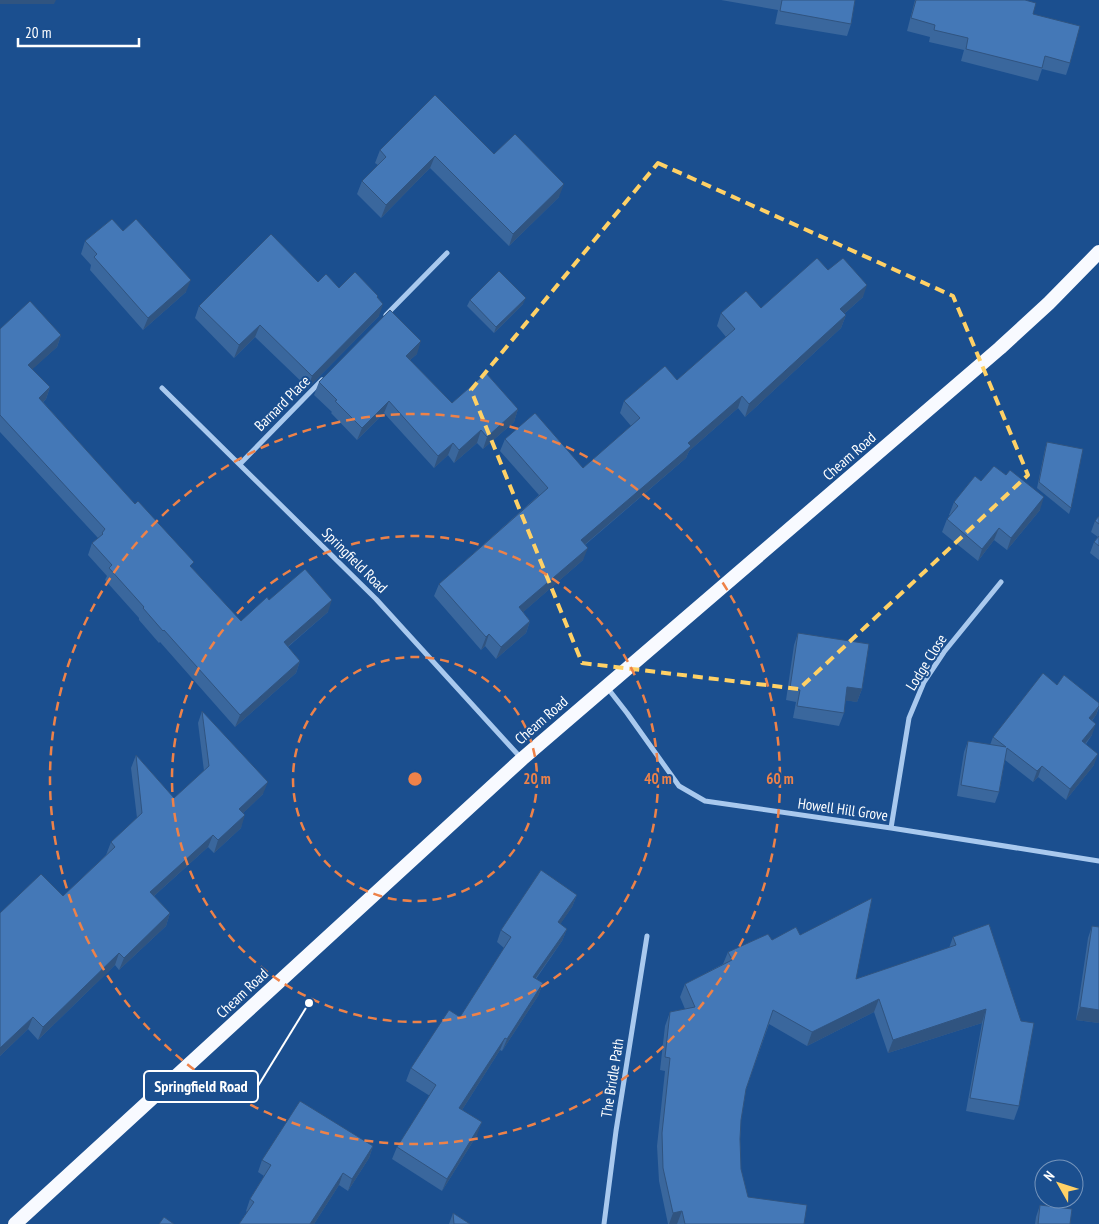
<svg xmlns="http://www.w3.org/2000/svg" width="1099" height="1224" font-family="'PT Sans Narrow',sans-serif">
<rect width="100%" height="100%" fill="#1b4f8f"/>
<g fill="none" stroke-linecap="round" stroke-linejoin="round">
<!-- minor -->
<path stroke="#a9c9ee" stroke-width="5" d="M386,315L447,253
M162,388L376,599L521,758
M240,464L322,380
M606,686L627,713L679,786L705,801L891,828L1099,861
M891,828L909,718L924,682L944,652L1001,582
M604,1224L616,1131L647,936"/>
<!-- trunk -->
<path stroke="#f8faff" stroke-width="14" d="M15,1224L522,759L1000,348L1049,303L1099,252"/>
</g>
<!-- wall -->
<path fill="#3a679d" d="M721,0H855L851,24L847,36L775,24L778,10Z
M915,0H1025L1033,14L1070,63L1066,75L1042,69L1038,81L961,61L964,50L929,42L930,37L907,31Z
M380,150L494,154L559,197L509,246L430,168L381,218L357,194L362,181L378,165L375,163Z
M123,231L186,292L143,330L90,270L91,265L81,254L85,241Z
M828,270L863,297L844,314L846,315L841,328L745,417L738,408L689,451L686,458L585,545L583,560L523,612L530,621L526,633L496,659L485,646L481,650L434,596L439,584L539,495L500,451L505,439L583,468L631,426L620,413L624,401L677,380L726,337L717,326L721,313L761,308Z
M318,282L377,298L379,316L308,388L255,337L234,358L195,318L199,306Z
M470,300L523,304L494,333L467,306Z
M0,329L61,335L57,347L32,369L50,387L46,399L43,402L192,568L241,621L269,600L328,612L288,647L300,661L296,673L235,727L160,642L159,643L139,620V618L105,580L107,576L88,555L92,543L98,538L0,432Z
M417,354L410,360L452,403L518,409L514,422L483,449L477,443L454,463L448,455L434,468L384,413L357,440L331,413L332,412L314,395L319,382Z
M1047,442L1071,508L1069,514L1037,488L1045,449Z
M981,481L1040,510L1007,550L994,540L978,561L942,532L947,519L950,515H949L954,502Z
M1099,516V560L1090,553L1094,542L1098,537L1091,532L1095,521Z
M798,633L862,689L857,702L845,700L844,713L839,726L793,718L796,702L786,700L794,645Z
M1057,685L1099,703V708L1096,715L1092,721V735L1086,744L1094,765L1066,800L1038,777L1033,782L1005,760L999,792L995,803L957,796L964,752L968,741L990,745L993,737Z
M202,711L263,794L243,813L241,828L214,853L208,847L154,896L170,913L166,926L119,970L115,965L38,1040L28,1029L0,1056V913L63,896L106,855L111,842L137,818L131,768L136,755L174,798L204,771L198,723Z
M577,895L572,907L560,924L567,929L562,941L536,979L543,983L538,996L502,1051L500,1050L462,1110L477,1135L442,1191L392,1159L397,1147L430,1096L406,1081L411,1068L460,1017L504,948L497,942L501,930Z
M989,924L1019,1106L1014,1120L966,1111L982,1023L888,1053L874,1012L807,1046L769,1024L746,1089L741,1120L740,1139L741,1169L748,1197L804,1224H668L659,1181L657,1146L665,1071L660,1070L665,1026L670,1012L685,1009L680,997L685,984L723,964L728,952L772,940L800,935L856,979L949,948L953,937Z
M1092,926L1099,1023L1076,1020L1088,938Z
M373,1146L369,1158L348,1191L339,1185L314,1224H239L247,1212L246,1211L250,1199L264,1176L258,1172L262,1160Z
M1040,1205L1070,1224H1035L1036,1217Z
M453,1213L470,1224H449Z"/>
<!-- shaded-wall -->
<path fill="#305480" d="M0,0H56L54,4H0Z
M435,156L430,168L381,218L386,205Z
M564,184L559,197L509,246L513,234Z
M191,280L186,292L143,330L148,318Z
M867,285L863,297L836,321L840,309Z
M526,298L523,304L494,333L496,327Z
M383,304L379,316L308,388L312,376Z
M846,315L841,328L745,417L749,404Z
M260,325L255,337L234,358L239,345Z
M61,335L57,347L24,377L28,365Z
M421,341L417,354L401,368L406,356Z
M50,387L46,399L34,410L39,398Z
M742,396L738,408L689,451L686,458L576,552L581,540L688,443Z
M389,401L384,413L357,440L362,428Z
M518,409L514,422L483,449L487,437Z
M481,430L477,443L454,463L459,450Z
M453,443L448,455L434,468L438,456Z
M1044,497L1040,510L1007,550L1011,538Z
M999,528L994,540L978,561L982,549Z
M588,548L583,560L514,620L519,607Z
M332,600L328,612L279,654L284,642Z
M530,621L526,633L496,659L501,647Z
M489,634L485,646L481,650L486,637Z
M300,661L296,673L235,727L240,715Z
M847,687L862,689L857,702L843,700Z
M1099,706L1096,715L1085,729L1089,718Z
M1096,724L1092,735L1078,752L1082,741Z
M1098,754L1094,765L1066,800L1070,789Z
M1042,766L1038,777L1033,782L1037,771Z
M268,782L263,794L235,821L239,809Z
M245,815L241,828L214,853L218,840Z
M213,835L208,847L145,904L150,892Z
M577,895L572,907L553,935L558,922Z
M170,913L166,926L119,970L124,958Z
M567,929L562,941L528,989L533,977Z
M119,953L115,965L38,1040L43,1027Z
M543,983L538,996L502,1051L507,1039Z
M879,999L874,1012L807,1046L812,1032Z
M1080,1007L1099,1010V1023L1076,1020Z
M986,1009L982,1023L888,1053L893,1040Z
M33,1017L28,1029L0,1056V1048Z
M505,1038L500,1050L455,1121L459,1108Z
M482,1122L477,1135L442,1191L447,1179Z
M373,1146L369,1158L348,1191L352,1179Z
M343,1173L339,1185L314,1224H310Z
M682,1211L677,1224H669L673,1213Z"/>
<!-- building -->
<path fill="#4478b7" stroke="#305480" d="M782,0H855L851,24L780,11Z
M916,0H1025L1036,3L1033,14L1080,26L1070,63L1045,56L1042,68L966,49L968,38L934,30L935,25L911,18Z
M435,95L494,154L515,134L564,184L513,234L435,156L386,205L362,181L386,157L380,150Z
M112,219L123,231L136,219L191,280L148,318L94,257L97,254L85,241Z
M271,234L318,282L326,274L339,288L355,272L378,296L377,297L383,304L312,376L260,325L239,345L199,306Z
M817,258L828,270L843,258L867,285L840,309L846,315L749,404L742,396L688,443L691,446L581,540L588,548L519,607L530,621L501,647L489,634L486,637L439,584L548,488L505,439L535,413L583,468L640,418L624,401L665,366L677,380L735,329L721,313L746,291L761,308Z
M499,271L526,298L496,327L470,300Z
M30,301L61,335L28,365L50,387L39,398L135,504L138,501L194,562L190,566L241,621L267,597L269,600L305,569L332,600L284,642L300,661L240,715L164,630L163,631L143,608L144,607L109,568L112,565L92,543L103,534L102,533L105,529L0,415V329Z
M390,310L421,341L406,356L452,403L486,373L518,409L487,437L481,430L459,450L453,443L438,456L389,401L362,428L335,401L337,400L319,382Z
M1047,442L1083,449L1071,508L1039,482Z
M994,466L1006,475L1010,470L1044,497L1011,538L999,528L982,549L947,519L958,506L954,502L975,476L981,481Z
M1099,516V524L1095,521Z
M1099,536V546L1094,542Z
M798,633L869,644L862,689L847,687L844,713L797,706L800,690L790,688Z
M1043,673L1057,685L1064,675L1099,703V706L1089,718L1096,724L1082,741L1098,754L1070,789L1042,766L1037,771L1007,748L999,792L961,785L968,741L1006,747L993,737Z
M202,711L268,782L239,809L245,815L218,840L213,835L150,892L170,913L124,958L119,953L43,1027L33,1017L0,1048V913L41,874L63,896L115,847L111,842L142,813L136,755L174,798L209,766Z
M541,870L577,895L558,922L567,929L533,977L543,983L507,1039L505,1038L459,1108L482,1122L447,1179L397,1147L436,1085L411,1068L449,1010L460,1017L511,937L501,930Z
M872,898L856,979L956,945L953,937L989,924L1021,1021L1034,1023L1019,1106L970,1098L986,1009L893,1040L879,999L812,1032L773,1010L746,1089L741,1120L740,1139L741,1169L748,1197L807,1205L804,1224H685L682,1211L673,1213L663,1168L662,1133L670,1058L665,1057L670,1012L695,1007L685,984L732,960L728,952L768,934L772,940L796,927L800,935Z
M1092,926L1099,927V1010L1080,1007Z
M300,1101L373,1146L352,1179L343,1173L310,1224H239L254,1202L250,1199L271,1165L262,1160Z
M1040,1205L1072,1209L1070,1224H1038Z
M453,1213L470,1224H454Z
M164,1217L174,1224H159Z"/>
<!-- marked area -->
<path fill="none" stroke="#ffd166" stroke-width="4" stroke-dasharray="10 6" stroke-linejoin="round" d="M658,163L953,296L1028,475L799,689L582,663L471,390Z"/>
<!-- distance rings -->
<g fill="none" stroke="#ee8249" stroke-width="2.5" stroke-dasharray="9 6">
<circle cx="415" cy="779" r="122"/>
<circle cx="415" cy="779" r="243"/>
<circle cx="415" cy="779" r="365"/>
</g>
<g text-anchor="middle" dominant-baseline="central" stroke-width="4" stroke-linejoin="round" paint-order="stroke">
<!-- street labels -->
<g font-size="15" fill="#fff" stroke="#1b4f8f">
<text transform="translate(282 403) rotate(-45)">Barnard Place</text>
<text transform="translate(849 456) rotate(-41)">Cheam Road</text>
<text transform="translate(355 560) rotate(45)">Springfield Road</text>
<text transform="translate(926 662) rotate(-58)">Lodge Close</text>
<text transform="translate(541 720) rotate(-41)">Cheam Road</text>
<text transform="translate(843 809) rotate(8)">Howell Hill Grove</text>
<text transform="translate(242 993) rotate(-43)">Cheam Road</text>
<text transform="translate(612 1078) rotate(-81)">The Bridle Path</text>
</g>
</g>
<circle cx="415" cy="779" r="8" fill="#ee8249" stroke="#1b4f8f" stroke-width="2.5"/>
<g font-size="15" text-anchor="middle" font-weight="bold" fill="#ee8249" stroke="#1b4f8f" stroke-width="4" stroke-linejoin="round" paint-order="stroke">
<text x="537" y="784">20 m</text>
<text x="658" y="784">40 m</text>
<text x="780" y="784">60 m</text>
</g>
<!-- callouts -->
<path fill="none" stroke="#fff" stroke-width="2" d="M309 1003L258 1086"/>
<circle fill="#fff" stroke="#1b4f8f" stroke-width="2" cx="309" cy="1003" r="5"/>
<rect fill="#1b4f8f" stroke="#fff" stroke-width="2" x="144" y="1071" width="114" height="31" rx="5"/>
<g font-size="16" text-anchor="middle" font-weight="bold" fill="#fff">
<text x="201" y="1092">Springfield Road</text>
</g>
<!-- north arrow -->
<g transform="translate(1059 1184) rotate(309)"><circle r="24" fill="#1b4f8f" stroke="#7695bc"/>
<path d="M0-4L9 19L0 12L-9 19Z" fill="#ffd166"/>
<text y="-8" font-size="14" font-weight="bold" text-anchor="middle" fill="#ffffff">N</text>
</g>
<!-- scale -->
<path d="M18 38v8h121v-8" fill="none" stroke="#ffffff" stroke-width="2.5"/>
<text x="25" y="38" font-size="15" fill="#ffffff" stroke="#1b4f8f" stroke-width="4" paint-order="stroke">20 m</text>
</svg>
